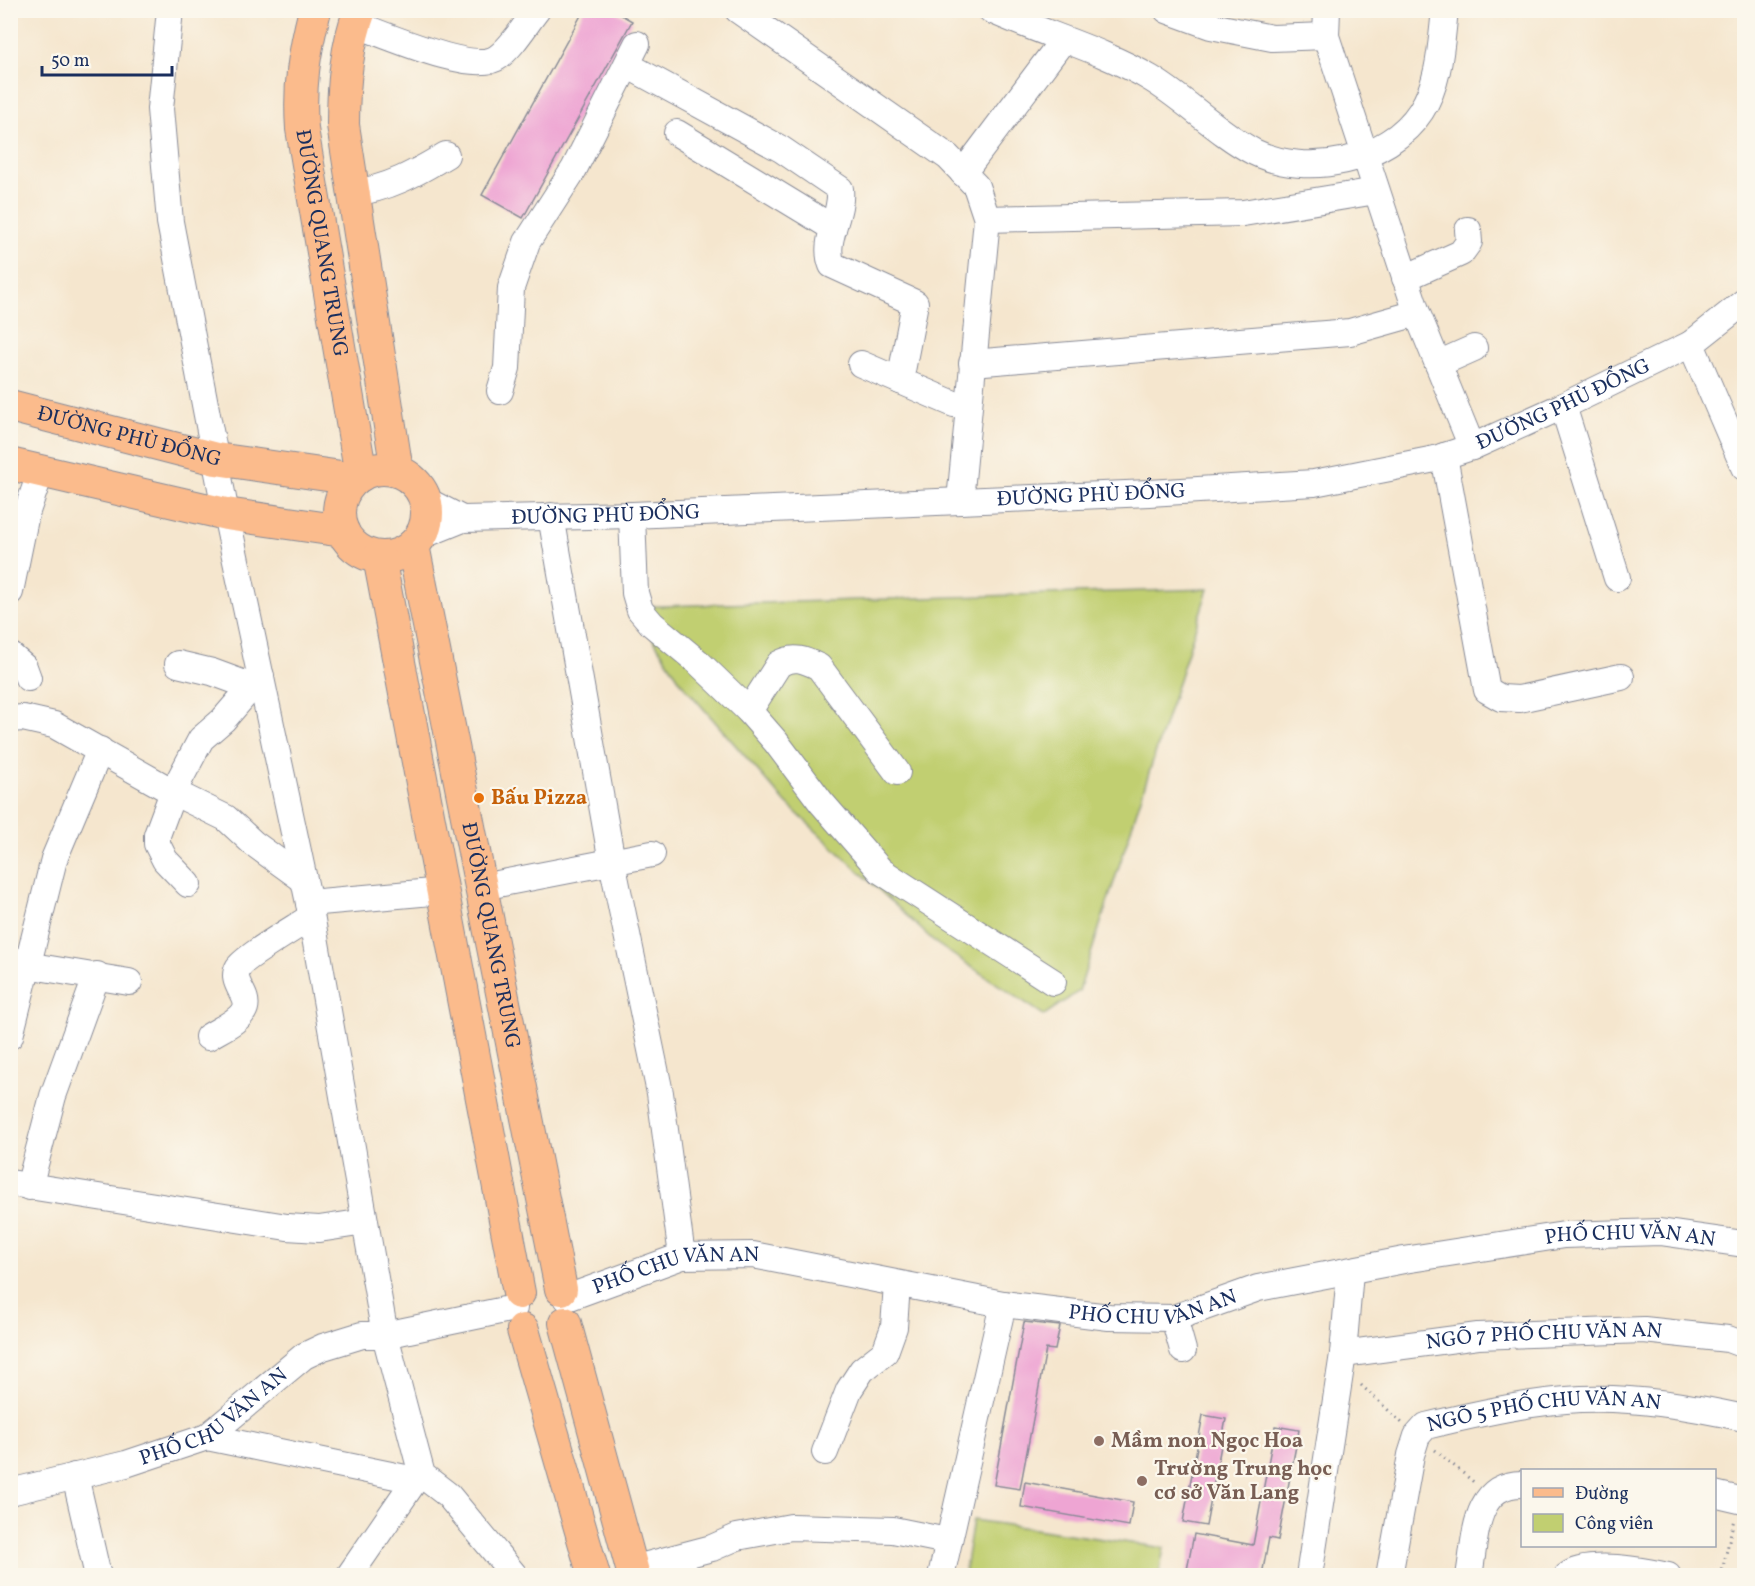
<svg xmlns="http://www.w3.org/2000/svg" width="1755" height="1586" font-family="Vollkorn,serif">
<rect width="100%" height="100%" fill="#fbf7ec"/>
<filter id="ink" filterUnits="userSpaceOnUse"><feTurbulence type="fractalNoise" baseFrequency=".0167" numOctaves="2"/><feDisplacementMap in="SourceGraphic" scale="12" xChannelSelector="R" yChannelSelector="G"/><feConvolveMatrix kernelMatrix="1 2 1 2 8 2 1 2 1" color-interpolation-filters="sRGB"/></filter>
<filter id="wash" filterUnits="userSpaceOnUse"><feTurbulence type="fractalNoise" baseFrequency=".008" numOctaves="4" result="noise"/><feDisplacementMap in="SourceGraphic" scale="24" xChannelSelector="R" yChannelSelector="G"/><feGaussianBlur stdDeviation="1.35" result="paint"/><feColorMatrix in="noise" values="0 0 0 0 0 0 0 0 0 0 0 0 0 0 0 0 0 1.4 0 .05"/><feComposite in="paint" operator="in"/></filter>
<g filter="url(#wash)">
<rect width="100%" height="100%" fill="#f5e6ce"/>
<!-- green -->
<path fill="#c1cf71" stroke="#6e7f68" stroke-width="1.5" d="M1208,589L1079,991L1044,1015L937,944L786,803L683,685L632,607Z
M973,1520L1164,1548L1159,1575H964Z"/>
<g id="blocks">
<!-- building -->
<path fill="#eea5d3" d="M584,10H613L632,21L523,218L482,195Z
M1024,1322L1060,1326L1055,1350L1046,1349L1020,1489L994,1485Z
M1203,1415L1226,1419L1206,1526L1183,1522Z
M1275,1426L1299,1430L1278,1540L1269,1538L1262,1575H1186L1194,1534L1253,1545Z
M1025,1482L1133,1502L1129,1526L1021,1507Z"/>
</g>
</g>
<g filter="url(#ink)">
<use href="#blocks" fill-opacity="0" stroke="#888a96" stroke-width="1.5"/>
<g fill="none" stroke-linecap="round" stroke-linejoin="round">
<!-- minor casing -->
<g stroke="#888a96" stroke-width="28">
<g id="minor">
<path d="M170,10L160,109L170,222L226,514L309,903L385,1335L422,1475L448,1495L515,1576"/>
<path d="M738,10L948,157L976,186L987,219L960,501"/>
<path d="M991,10C1041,33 1103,50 1150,78C1184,98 1219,134 1254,152C1307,178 1388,162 1421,111C1440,82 1441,44 1445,10"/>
<path d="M1167,10L1211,26L1272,38L1326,36"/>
<path d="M1327,10L1326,36L1417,313L1472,447"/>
<path d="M355,24C383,34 475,75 498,57C513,46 525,25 537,10"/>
<path d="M627,65L781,149L840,189C843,215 822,240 832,265L915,303L900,381"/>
<path d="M677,133L833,228"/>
<path d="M963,173L1063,40"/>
<path d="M352,193C388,189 416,173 446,155"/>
<path d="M987,219L1243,213L1376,191"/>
<path d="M1405,278L1461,253L1469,242L1468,230"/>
<path d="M1744,302L1691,344L1744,467"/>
<path d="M972,363L1350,332L1417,313"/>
<path d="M861,364L954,404L968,405"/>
<path d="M1438,364L1474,348"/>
<path d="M500,391L507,368L511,288L527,242L574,169L637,44"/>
<path d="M1563,406L1617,578"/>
<path d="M1444,456L1487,690L1501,698L1519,699L1621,677"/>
<path d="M425,500L462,519"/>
<path d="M632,515L635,593L640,610L652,624L699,663L749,711L776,742L821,802L881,871L1053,982"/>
<path d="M551,516L612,862L660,1093L682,1256"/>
<path id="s1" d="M421,536L463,519L632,515L1149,493L1314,483L1435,459L1472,447L1563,406L1691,344"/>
<path d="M10,592L26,514L41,471"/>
<path d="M10,655L24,667L28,678"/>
<path d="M178,664L212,672L250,686"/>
<path d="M749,711L779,664C794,655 805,660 819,667L897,772"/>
<path d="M10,719L23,718L54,725L173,792L226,818L253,843L304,880"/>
<path d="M188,884L165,860L157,844V835L173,792L201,739L223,720L261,676"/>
<path d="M482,887L652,854"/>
<path d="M309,903L443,891"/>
<path d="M26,965L129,982"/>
<path d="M10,1036L54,859L100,750"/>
<path d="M208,1037C218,1030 241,1021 245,1008C249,994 230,983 238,968C243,958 298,926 311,917"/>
<path d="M10,1183L287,1227L319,1229L365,1222"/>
<path d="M29,1187L53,1096L97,975"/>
<path id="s2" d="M567,1298L682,1256L753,1255L1003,1304L1109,1317L1174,1318L1258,1288L1404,1260L1564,1235L1660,1232L1744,1244"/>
<path d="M1174,1318L1183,1350"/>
<path id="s3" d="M1343,1354L1478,1336L1644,1330L1728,1339L1744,1345"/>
<path d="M207,1437L415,1480"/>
<path d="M825,1452L849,1390L862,1370L885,1352L894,1327L897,1285"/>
<path d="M75,1476L98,1576"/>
<path id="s4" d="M10,1492L126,1464L207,1437L304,1356L323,1347L362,1335H385L514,1308"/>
<path d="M1714,1494L1744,1501"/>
<path d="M632,1569L712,1548L737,1537L791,1527L893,1530L947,1541"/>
<path d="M349,1576L415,1480L422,1475"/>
<path d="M941,1576L1003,1304"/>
<path d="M1309,1576L1343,1354L1350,1272"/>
<path id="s5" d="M1389,1576L1411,1455L1417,1436L1426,1426C1467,1416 1524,1403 1566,1400C1621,1395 1691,1406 1744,1418"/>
<path d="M1469,1576C1476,1539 1473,1484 1522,1484"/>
<path d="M1567,1576C1586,1560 1645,1571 1668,1576"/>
</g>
</g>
<!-- major casing -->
<g stroke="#888a96" stroke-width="34">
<g id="major">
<path id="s6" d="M315,10C304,53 299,85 302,129L361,475"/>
<path d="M360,10C346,47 343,86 343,125L397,471"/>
<path id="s7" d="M10,406L216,459L355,479"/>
<path d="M10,464L226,514L343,531"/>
<circle cx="383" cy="513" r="44"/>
<path id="s8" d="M413,545L561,1289"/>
<path d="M379,557L519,1293"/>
<path d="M565,1323L634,1576"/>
<path d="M523,1330L594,1576"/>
</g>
</g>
<!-- path -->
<path stroke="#888a96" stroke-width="3" stroke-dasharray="1.5 4.5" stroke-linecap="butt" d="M1361,1385L1402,1423
M1435,1450L1476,1484
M1721,1576L1734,1519"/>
<!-- minor -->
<use href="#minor" stroke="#fff" stroke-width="26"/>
<!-- major -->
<use href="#major" stroke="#fbbb8c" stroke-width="32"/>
</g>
</g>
<!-- markers -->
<circle fill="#e8710a" stroke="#fbf7ec" stroke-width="2" cx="479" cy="798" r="6"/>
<g fill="#8d6e63" stroke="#fbf7ec" stroke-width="2">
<circle cx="1099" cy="1441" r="6"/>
<circle cx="1142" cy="1481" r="6"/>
</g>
<g text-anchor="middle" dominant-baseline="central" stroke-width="4.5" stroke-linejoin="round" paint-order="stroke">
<!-- street labels -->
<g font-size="21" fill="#1b2f5e" stroke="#fbf7ec">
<text stroke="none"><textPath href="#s6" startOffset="236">ĐƯỜNG QUANG TRUNG</textPath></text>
<text stroke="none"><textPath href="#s1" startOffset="1160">ĐƯỜNG PHÙ ĐỔNG</textPath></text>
<text stroke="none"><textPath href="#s7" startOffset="123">ĐƯỜNG PHÙ ĐỔNG</textPath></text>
<text stroke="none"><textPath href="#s1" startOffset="674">ĐƯỜNG PHÙ ĐỔNG</textPath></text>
<text stroke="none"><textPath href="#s1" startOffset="188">ĐƯỜNG PHÙ ĐỔNG</textPath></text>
<text stroke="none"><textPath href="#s8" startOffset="398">ĐƯỜNG QUANG TRUNG</textPath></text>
<text stroke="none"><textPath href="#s2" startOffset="1086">PHỐ CHU VĂN AN</textPath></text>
<text stroke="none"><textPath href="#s2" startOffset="114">PHỐ CHU VĂN AN</textPath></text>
<text stroke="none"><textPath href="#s2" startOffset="600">PHỐ CHU VĂN AN</textPath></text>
<text stroke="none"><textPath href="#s3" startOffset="202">NGÕ 7 PHỐ CHU VĂN AN</textPath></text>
<text stroke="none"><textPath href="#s4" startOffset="220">PHỐ CHU VĂN AN</textPath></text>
<text stroke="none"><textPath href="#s5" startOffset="276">NGÕ 5 PHỐ CHU VĂN AN</textPath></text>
</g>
<!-- food labels -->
<g font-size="21" font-weight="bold" fill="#c56008" stroke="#fbf7ec" text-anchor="start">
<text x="491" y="798">Bấu Pizza</text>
</g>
<!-- education labels -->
<g font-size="21" font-weight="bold" fill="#785e54" stroke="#fbf7ec" text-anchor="start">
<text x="1111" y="1441">Mầm non Ngọc Hoa</text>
<text x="1154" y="1469">Trường Trung học<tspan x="1154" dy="24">cơ sở Văn Lang</tspan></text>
</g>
</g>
<!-- margin -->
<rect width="1755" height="1586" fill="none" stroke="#fbf7ec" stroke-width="36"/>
<!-- legend -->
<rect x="1521" y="1469" width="195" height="78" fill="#fbf7ec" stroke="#a1a7b3" stroke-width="1.5"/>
<rect x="1533" y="1488" width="30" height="9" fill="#fbbb8c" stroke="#a1a7b3" stroke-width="1.5"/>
<text x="1575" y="1499" font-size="18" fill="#1b2f5e">Đường</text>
<rect x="1533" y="1514" width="30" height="18" fill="#c1cf71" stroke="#a1a7b3" stroke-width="1.5"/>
<text x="1575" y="1529" font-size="18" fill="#1b2f5e">Công viên</text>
<!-- scale -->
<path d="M42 66v9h130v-9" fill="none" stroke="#1b2f5e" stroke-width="3"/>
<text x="51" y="66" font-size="18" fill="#1b2f5e" stroke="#fbf7ec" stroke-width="4.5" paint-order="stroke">50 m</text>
</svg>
